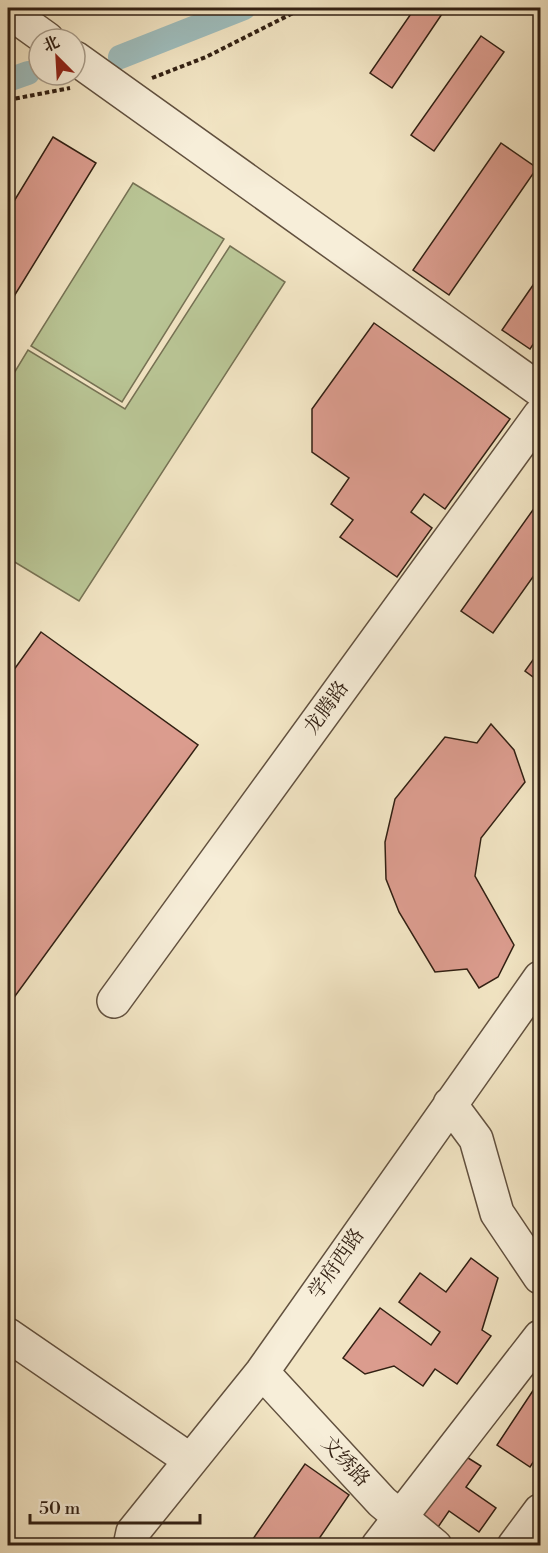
<svg xmlns="http://www.w3.org/2000/svg" width="548" height="1553" font-family="'Libre Bodoni','Noto Serif SC',serif">
<rect width="100%" height="100%" fill="#f2e5c4"/>
<filter id="stains"><feTurbulence type="fractalNoise" baseFrequency=".00333" numOctaves="4"/><feColorMatrix values="0 0 0 0 .2 0 0 0 0 .09 0 0 0 0 .02 0 0 0 .5 -.17"/></filter>
<radialGradient id="worn" r=".72"><stop offset=".6" stop-color="#630" stop-opacity="0"/><stop offset="1" stop-color="#630" stop-opacity=".3"/></radialGradient>
<!-- green -->
<path fill="#b9c595" stroke="#767254" stroke-width="1.5" d="M133,183L224,239L122,402L31,346Z
M230,246L285,282L79,601L8,558V383L28,350L125,409Z"/>
<g fill="none" stroke-linecap="round" stroke-linejoin="round">
<!-- canal -->
<path stroke="#9ebdbd" stroke-width="24" d="M120,57L244,8
M8,80L28,73"/>
</g>
<!-- building -->
<path fill="#db9c8e" stroke="#322013" stroke-width="1.5" d="M415,8H438L444,11L392,88L370,73Z
M481,36L504,52L434,151L411,135Z
M53,137L96,163L8,306V211Z
M501,143L537,168L449,295L413,270Z
M540,275V334L530,349L502,330Z
M374,323L510,419L445,509L424,494L411,512L432,528L397,577L340,537L353,520L331,504L349,478L312,452V409Z
M540,500V567L493,633L461,611Z
M41,632L198,745L10,1003L8,678Z
M540,650V682L525,671Z
M491,724L514,750L525,782L481,838L475,876L514,945L498,977L479,988L467,969L435,972L399,912L386,879L385,842L395,799L445,737L477,743Z
M471,1258L498,1278L482,1330L491,1336L457,1384L435,1369L423,1386L394,1366L365,1374L343,1358L380,1308L431,1345L440,1332L399,1302L420,1273L446,1292Z
M540,1380V1452L530,1467L497,1445Z
M457,1451L481,1466L466,1487L496,1508L479,1532L449,1511L436,1530L413,1515Z
M305,1464L349,1495L314,1546H248Z"/>
<g fill="none" stroke-linecap="round" stroke-linejoin="round">
<!-- minor casing -->
<g stroke="#62513f" stroke-width="36">
<path id="minor" d="M8,11L47,39
M75,58L540,390
M114,1001L540,415
M450,1104L476,1139L497,1213L540,1277
M8,1335L190,1460
M262,1372L382,1502L435,1546
M130,1546L133,1532L262,1372L540,978
M378,1546L540,1337
M514,1546L540,1511"/>
</g>
<!-- path -->
<path stroke="#322013" stroke-width="4" stroke-dasharray="4.5 3" stroke-linecap="butt" d="M152,78L206,57L303,8
M8,100L70,88"/>
<!-- minor -->
<use href="#minor" stroke="#f7eed9" stroke-width="33"/>
</g>
<g text-anchor="middle" dominant-baseline="central" stroke-width="6" stroke-linejoin="round" paint-order="stroke">
<!-- street labels -->
<g font-size="20" fill="#322013" stroke="#f7eed9">
<text transform="translate(327 708) rotate(-54)">龙腾路</text>
<text transform="translate(337 1264) rotate(-55)">学府西路</text>
<text transform="translate(345 1462) rotate(47)">文绣路</text>
</g>
</g>
<!-- margin -->
<rect width="548" height="1553" fill="none" stroke="#f2e5c4" stroke-width="30"/>
<rect x="9" y="9" width="530" height="1535" fill="none" stroke="#322013" stroke-width="3"/>
<rect x="15" y="15" width="518" height="1523" fill="none" stroke="#322013" stroke-width="1.5"/>
<!-- north arrow -->
<g transform="translate(57 57) rotate(336)"><circle r="28" fill="#f7eed9" stroke="#a89c8a" stroke-width="1.5"/>
<path d="M0-4.5L10 22L0 15L-10 22Z" fill="#8f2418"/>
<text y="-9" font-size="16" font-weight="bold" text-anchor="middle" fill="#322013">北</text>
</g>
<!-- scale -->
<path d="M30 1514v9h170v-9" fill="none" stroke="#322013" stroke-width="3"/>
<text x="39" y="1514" font-size="18" fill="#322013" stroke="#f7eed9" stroke-width="4.5" paint-order="stroke">50 m</text>
<rect width="100%" height="100%" filter="url(#stains)"/>
<rect width="100%" height="100%" fill="url(#worn)"/>
</svg>
